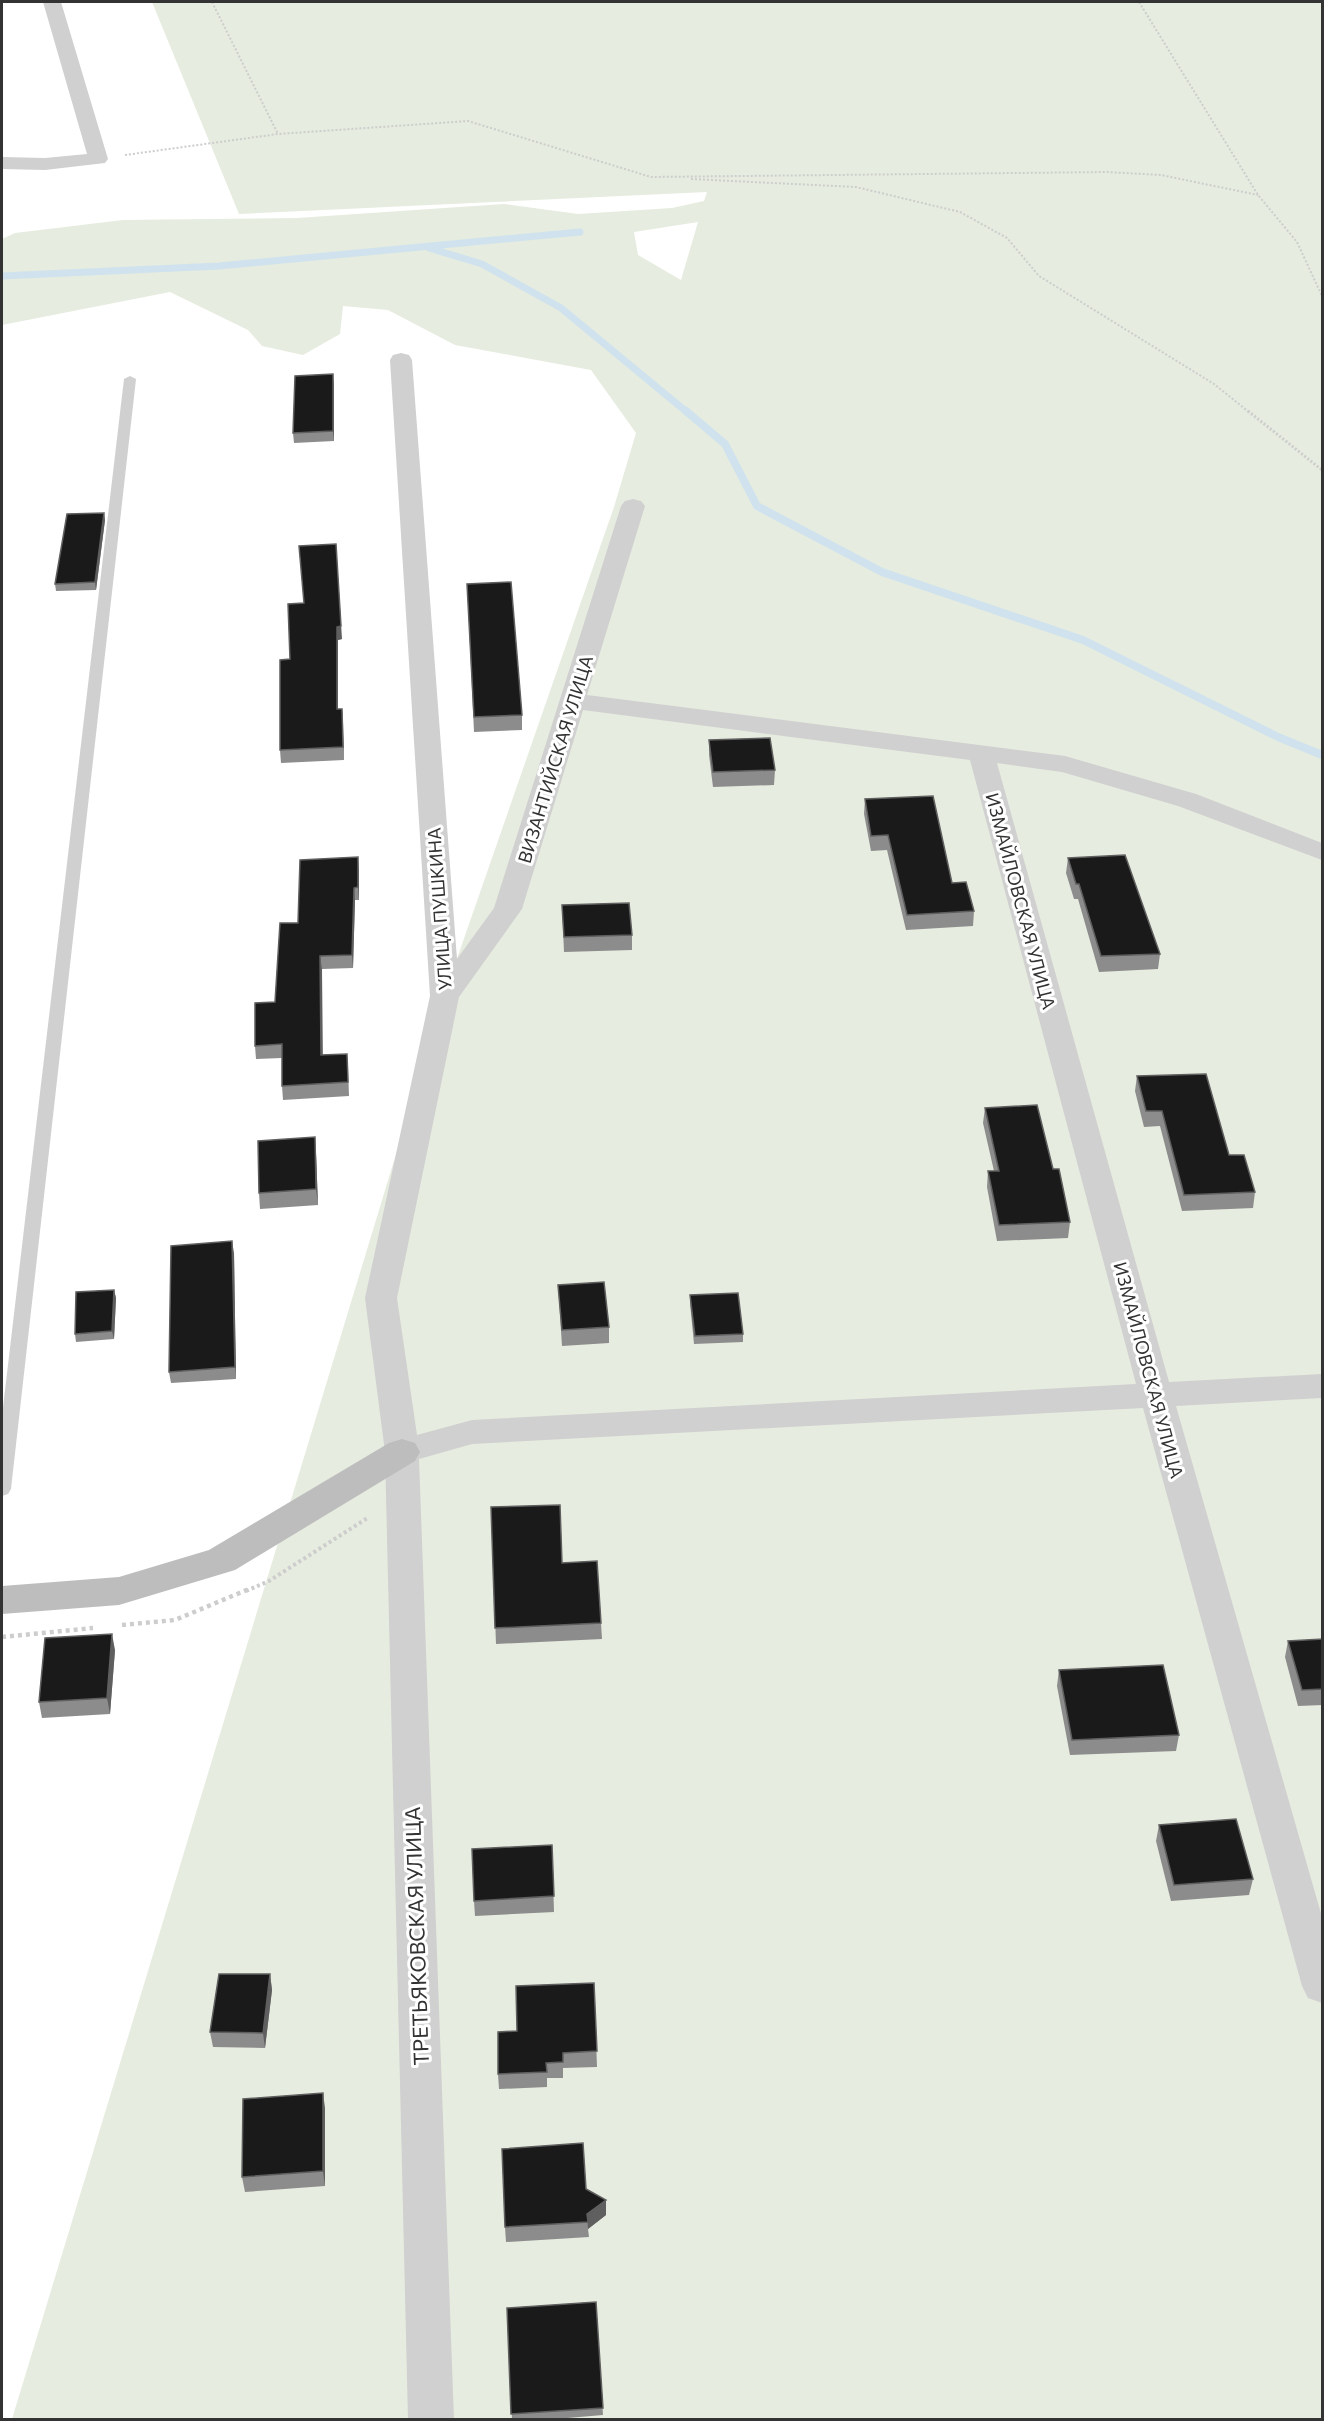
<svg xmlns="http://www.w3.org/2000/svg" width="1324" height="2421" font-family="Commissioner,sans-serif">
<rect width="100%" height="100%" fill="#fff"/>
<!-- green -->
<path fill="#e6ecdf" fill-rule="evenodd" d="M152,2H1322V2419H12L444,996L614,507L636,433L591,370L455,345L388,310L343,306L340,334L303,355L262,346L248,330L170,292L2,325V239L15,233L123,220L297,218L504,204L578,214L672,208L704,201L707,192L239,214ZM698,222L681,280L638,255L634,232Z"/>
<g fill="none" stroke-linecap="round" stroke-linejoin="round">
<!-- stream-far1 -->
<path stroke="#cfe2ee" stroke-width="7" d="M429,248L482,264L561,308L688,413
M2,276L219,266L580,232"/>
<!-- stream -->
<path stroke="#cfe2ee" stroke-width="8" d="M686,411L725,444L757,506L882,572L1083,640L1278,737L1322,755"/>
<!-- path-far3 -->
<path stroke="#cdcdcd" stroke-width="2" stroke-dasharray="2 2" stroke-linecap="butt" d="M212,2L278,134
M1139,2L1258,195L1297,242L1322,296
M125,155L278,134L468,121L651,177L1107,172L1161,175L1258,195
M691,179L856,187L960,212L1007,238L1039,276L1214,384L1250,413"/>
<!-- path-far2 -->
<path stroke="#cdcdcd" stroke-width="3" stroke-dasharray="2 2" stroke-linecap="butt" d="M1248,411L1322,470"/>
<!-- path-far1 -->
<path stroke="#cdcdcd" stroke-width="4" stroke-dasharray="3 3" stroke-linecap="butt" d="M246,1591L269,1581L369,1517"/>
<!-- path -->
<path stroke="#cdcdcd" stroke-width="4.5" stroke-dasharray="4 4" stroke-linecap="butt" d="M122,1625L175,1620L249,1589
M2,1637L93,1628"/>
<!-- lane -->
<path fill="#d0d0d0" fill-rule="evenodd" d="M130,376L136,379L11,1489L8,1494L2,1496V1416L124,379Z"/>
<!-- street -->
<path fill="#d0d0d0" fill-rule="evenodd" d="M43,2H61L108,159L105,163L45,170L2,169V157L45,158L87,154Z
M401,353L409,355L412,360L457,959L494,908L621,506L625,501L633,499L641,501L645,506L587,695L1065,756L1196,794L1322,843V860L1178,806L1062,772L997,763L1169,1382L1322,1374V1398L1176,1406L1322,1917V2003L1308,1998L1302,1986L1143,1408L472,1444L419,1459L454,2420H408L385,1452L365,1298L430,996L390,360L393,355ZM583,710L970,760L1136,1384L472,1420L417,1435L397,1298L459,997L522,909Z"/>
<!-- secondary -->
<path fill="#bdbdbd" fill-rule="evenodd" d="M402,1439L415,1443L420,1452L415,1461L235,1570L119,1605L2,1614V1586L119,1577L209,1550L389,1443Z"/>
</g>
<!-- wall -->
<path fill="#8c8c8c" d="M334,384V441L294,443L293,433Z
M104,513L105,520L96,590L56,591L55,584Z
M467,584L522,715V730L474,732Z
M288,604L342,639L338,640V709H342L344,760L281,763L280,750L290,659Z
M709,740L775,770L774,785L713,787L709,755Z
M865,799L952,883L974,911L973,926L906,930L887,850L871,851L864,814Z
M1068,858L1160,954L1158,969L1099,972L1078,899H1074L1066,873Z
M359,870V900H355L353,968L322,969V1055L348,1067L349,1096L283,1100L282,1086V1058L256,1059L255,1046L275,1002L298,923Z
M562,905L632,935V950L564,952Z
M1137,1076L1229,1155L1255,1192L1253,1208L1182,1211L1160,1126L1144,1127L1135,1091Z
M985,1108L1053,1169L1070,1222L1068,1238L997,1241L987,1187L988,1171H994L983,1123Z
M316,1153L318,1205L260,1209L259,1193Z
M234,1253L236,1379L171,1383L169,1372Z
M558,1285L609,1327V1343L562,1346Z
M114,1290L116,1298L114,1339L76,1342L75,1334Z
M690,1295L743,1334V1342L694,1344L690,1303Z
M491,1507L562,1563L601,1623L602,1639L496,1644Z
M1323,1639V1705L1298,1706L1285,1657L1288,1641Z
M115,1650L110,1714L42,1718L39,1702Z
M1059,1670L1179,1735L1176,1751L1070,1755L1057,1686Z
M1159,1825L1253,1879L1249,1895L1171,1901L1156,1841Z
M552,1845L554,1912L475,1916L474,1901Z
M270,1974L272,1990L265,2048L213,2047L210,2032Z
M594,1983L597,2067L563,2068V2078H547V2087L499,2089L498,2074L517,2031Z
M325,2108V2186L245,2192L242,2177Z
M586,2189L606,2215L588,2229L589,2237L506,2242L505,2227Z
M596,2302L603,2415L544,2420H512L507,2308Z"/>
<!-- shaded-wall -->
<path fill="#5f5f5f" d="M333,374L334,384V441L333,431Z
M104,513L105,520L96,590L95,582Z
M336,544L342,639L338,640V722L337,709Z
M342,709L343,722L344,760L343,747Z
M358,857L359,870V900L358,887Z
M354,888L355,900L353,968L352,955Z
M320,956L322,969L323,1068L321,1055Z
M315,1137L316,1153L318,1205L316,1189Z
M232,1241L234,1253L236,1379L235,1367Z
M114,1290L116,1298L114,1339L112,1331Z
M112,1634L115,1650L110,1714L107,1698Z
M270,1974L272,1990L265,2048L263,2033Z
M323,2093L325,2108V2186L323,2171Z
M606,2200V2215L588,2229L587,2214Z"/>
<!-- building -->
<path fill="#1a1a1a" stroke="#5f5f5f" stroke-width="1.5" d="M333,374V431L293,433L295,376Z
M104,513L95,582L55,584L67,514Z
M336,544L341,626L337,627V709H342L343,747L280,750V660L290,659L288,604L304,603L299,546Z
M511,582L522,715L474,717L467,584Z
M770,738L775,770L713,772L709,740Z
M933,796L952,883L966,882L974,911L907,915L888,835L871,836L865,799Z
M1125,855L1160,954L1101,956L1079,884H1076L1068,858Z
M358,857V887L354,888L352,955L320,956L321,1055L347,1054L348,1082L282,1086V1044L255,1046V1003L275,1002L280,923H298L300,860Z
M629,903L632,935L564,937L562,905Z
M1206,1074L1229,1155H1244L1255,1192L1184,1195L1162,1111H1146L1137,1076Z
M1037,1105L1053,1169H1059L1070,1222L999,1225L988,1171H999L985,1108Z
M315,1137L316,1189L259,1193L258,1141Z
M232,1241L235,1367L169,1372L171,1246Z
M604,1282L609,1327L562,1330L558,1285Z
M114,1290L112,1331L75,1334L76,1292Z
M738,1293L743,1334L695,1336L690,1295Z
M560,1505L562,1563L597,1561L601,1623L495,1628L491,1507Z
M112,1634L107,1698L39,1702L45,1638Z
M1323,1639V1689L1302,1690L1288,1641Z
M1163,1665L1179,1735L1072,1740L1059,1670Z
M1236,1819L1253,1879L1174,1885L1159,1825Z
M552,1845L554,1896L474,1901L472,1849Z
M219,1974H270L263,2033L210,2032Z
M594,1983L597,2051L563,2053V2062L546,2063L547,2072L498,2074V2032L517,2031L516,1986Z
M323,2093V2171L242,2177L243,2099Z
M583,2143L586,2189L606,2200L587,2214L588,2222L505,2227L502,2149Z
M596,2302L603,2408L511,2414L507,2308Z"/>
<g text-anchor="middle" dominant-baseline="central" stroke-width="6" stroke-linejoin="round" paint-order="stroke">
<!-- street labels -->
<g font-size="18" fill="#333" stroke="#fff">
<text transform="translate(555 759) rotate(-73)">ВИЗАНТИЙСКАЯ УЛИЦА</text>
<text transform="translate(1021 901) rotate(75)">ИЗМАЙЛОВСКАЯ УЛИЦА</text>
<text transform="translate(439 909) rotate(-94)">УЛИЦА ПУШКИНА</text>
<text transform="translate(1149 1370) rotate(75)">ИЗМАЙЛОВСКАЯ УЛИЦА</text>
</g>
<!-- near-street labels -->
<g font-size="21" fill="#333" stroke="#fff">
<text transform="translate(416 1936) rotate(-92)">ТРЕТЬЯКОВСКАЯ УЛИЦА</text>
</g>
</g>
<!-- border -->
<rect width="1324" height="2421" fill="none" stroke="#333333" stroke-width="6"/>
</svg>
